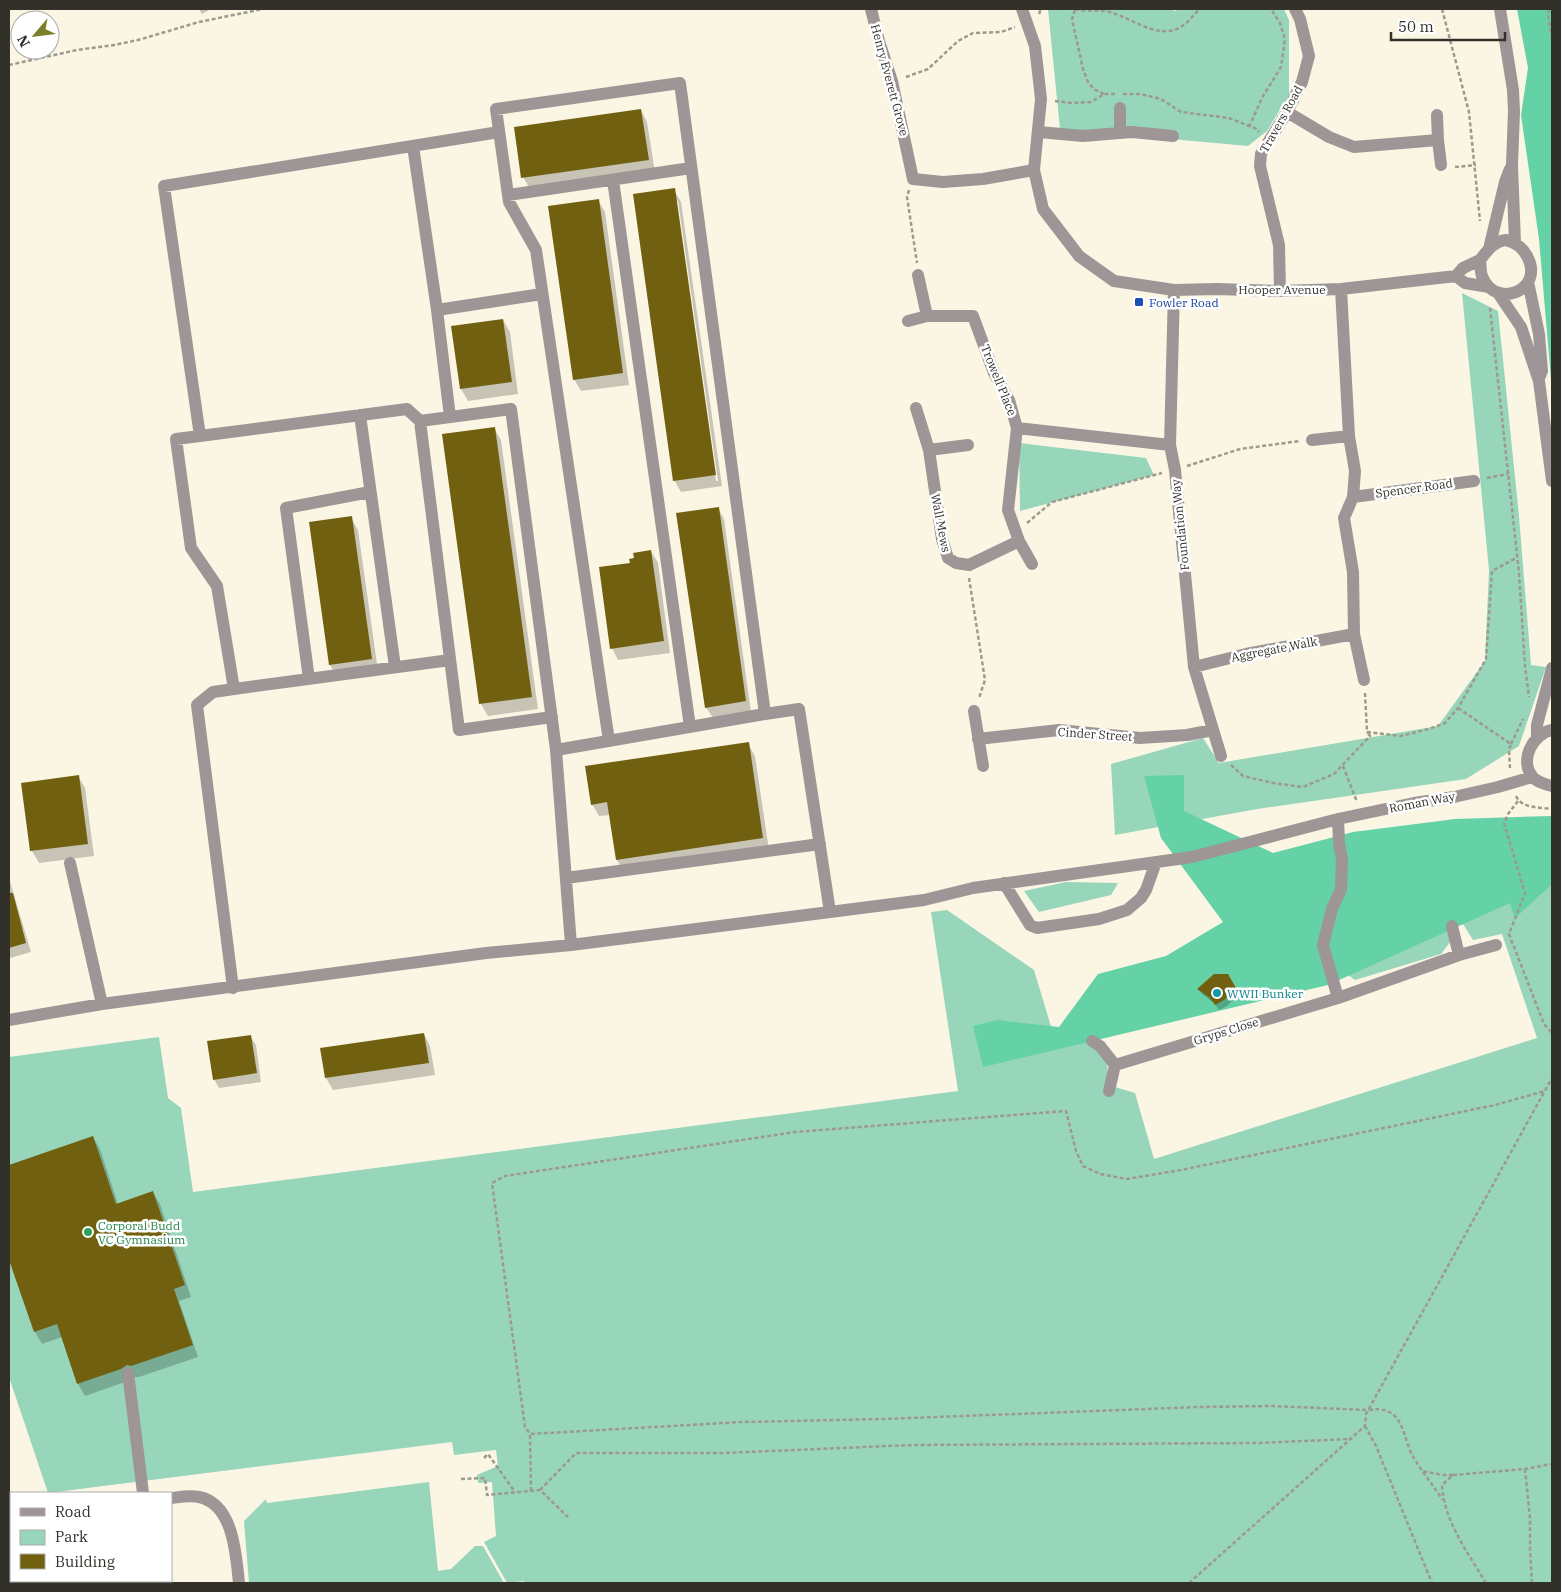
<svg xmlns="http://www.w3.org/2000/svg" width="1561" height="1592" font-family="'IBM Plex Serif',serif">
<rect width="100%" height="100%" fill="#faf6e3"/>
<!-- green -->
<path fill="#97d6ba" d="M1048,9H1170L1175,11L1179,9H1284L1289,20V95L1267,131L1248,146L1060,129Z
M1462,293L1498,311L1519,516L1531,665L1546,667L1519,746L1466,779L1257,809L1115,835L1111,764L1203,738L1219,763L1438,726L1485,661L1489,570Z
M1019,443L1146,458L1154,475L1020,511Z
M1552,842V1583H525L524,1581L507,1583L484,1542L496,1536L492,1482L478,1483L477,1475L498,1466L496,1450L454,1455L452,1442L48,1493L9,1377V1057L159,1037L168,1098L181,1108L193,1192L958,1091L931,912L947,910L1034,970L1056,1043L1093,1042L1107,1054L1108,1085L1135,1093L1154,1159L1537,1038L1502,934L1473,940L1460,919L1451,941L1441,954L1355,980L1344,972Z
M1066,882L1118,883L1111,895L1039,912L1024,891Z
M429,1482L438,1571L451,1569L475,1546H483L504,1583H249L244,1521L266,1499L267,1503Z"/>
<!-- forest -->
<path fill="#65d1a6" d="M1517,9H1552V391L1539,239L1521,115L1528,68Z
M1184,775V811L1273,853L1353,832L1455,819L1552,816V884L1515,918L1510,903L1328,985L983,1067L973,1026L997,1020L1059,1027L1098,974L1166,956L1223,922L1161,838L1144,776Z"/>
<!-- shadow -->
<path fill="#0003" fill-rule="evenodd" d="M199,9H211L202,14Z
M641,110L647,122L655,172L530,189L523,177Z
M674,190L681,202L722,486L681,492L674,480ZM676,201H678L718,481H716Z
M598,200L605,212L629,385L581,391L574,379Z
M503,320L510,332L518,394L468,401L461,389Z
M494,428L501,440L538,709L488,716L481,704L443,435Z
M718,508L724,519L751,712L713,718L706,707Z
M351,518L358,530L378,671L337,677L330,665L310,523Z
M651,551L658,563L670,653L618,660L612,648L631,564Z
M748,744L755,756L769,850L624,872L617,860L610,815L599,816L592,804Z
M78,776L85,788L94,856L39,863L32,851L23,784Z
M9,878L31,952L10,958L9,955Z
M1227,975L1238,995L1227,1006L1219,1010L1215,1004L1202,994L1199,989Z
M424,1034L430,1046L435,1075L333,1090L326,1078Z
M250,1036L256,1045L261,1082L219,1088L214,1079Z
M93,1137L100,1149L118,1204L153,1193L160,1204L191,1297L179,1301L198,1357L139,1377H134L128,1381L85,1396L78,1384L62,1337L42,1344L35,1332L9,1256V1166Z"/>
<!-- building -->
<path fill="#71600f" d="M641,109L649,160L521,178L514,127Z
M675,188L716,475L673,481L633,194Z
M599,199L623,373L573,380L548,206Z
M503,319L512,382L460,389L451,326Z
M495,427L532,697L479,704L442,434Z
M719,507L746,701L705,708L676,513Z
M352,516L372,659L329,665L309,522Z
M651,550L664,641L610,649L599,567L630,563L629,559L634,558L633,553Z
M749,742L763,838L616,860L607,802L591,805L585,766Z
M79,775L88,844L30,851L21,783Z
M9,893H13L26,943L9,948Z
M1214,974H1228L1236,988L1224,1000L1215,1005L1210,998L1197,989Z
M424,1033L429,1063L325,1078L320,1048Z
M251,1035L257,1073L213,1080L207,1041Z
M93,1136L116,1204L153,1191L185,1285L174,1289L193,1345L131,1366L127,1365L121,1369L77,1384L57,1324L34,1332L9,1260V1165Z"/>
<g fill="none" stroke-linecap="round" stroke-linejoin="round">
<!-- path -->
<path stroke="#9d9a8d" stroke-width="2.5" stroke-dasharray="4 2.5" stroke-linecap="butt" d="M1075,9C1085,12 1098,9 1110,12C1134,19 1163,44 1186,23C1191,19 1195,13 1200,9
M1442,9L1469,112L1480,221
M1549,9L1548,15L1552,40
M1075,10L1072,19L1083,69L1088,82L1094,89L1104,94
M1039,14L1041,9
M9,65L77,50L114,45L138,40L199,22L263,9
M906,77L928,69L958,41L973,33L1001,32L1015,27
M1123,94H1140L1161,99L1181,112L1229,118L1257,129L1259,132
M1055,101L1071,103L1091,102L1104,94H1117
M1249,127L1263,96L1281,67L1285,39L1280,23L1271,9
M1455,167L1476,165
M909,190L907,197L917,263
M1490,308L1519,573L1525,666L1529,697
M1187,466L1240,449L1300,441
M1487,478L1508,474
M1027,523L1052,502L1162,473
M969,578L985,680L979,698
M1365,693L1367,732L1400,736L1429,729L1445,723L1458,708L1486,659L1492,571L1516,558
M1458,708L1511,744L1509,750L1510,769
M1511,744L1523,719
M1231,765L1243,776L1273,783L1303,787L1334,774L1370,736L1367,732
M1343,766L1357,802
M1516,796C1522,809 1540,807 1552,809
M1518,801L1508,814L1504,823L1525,893L1509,934L1544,1024L1552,1033
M1365,1426L1376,1446L1432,1583
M530,1435L531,1491
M484,1458L488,1454L515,1492
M1525,1469L1530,1518V1550L1532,1583
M1423,1472L1443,1500
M1453,1475H1442L1422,1471C1418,1464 1413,1458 1410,1450C1401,1427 1400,1405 1368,1410L1272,1406L1199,1407L883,1419L742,1422L530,1434L525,1427L492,1183L505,1176L795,1132L1066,1111L1076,1151L1083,1166L1100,1174L1127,1179L1181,1170L1495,1105L1545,1091
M461,1479L485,1478L487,1495L540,1490L568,1517
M540,1490L576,1453H724L912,1445L1257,1443L1350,1439
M9,1565L11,1569
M9,1578H11
M21,1581L49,1583
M144,1581L152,1583
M75,1583L84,1581
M1189,1583L1365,1426L1366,1414L1552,1078
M1486,1583C1468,1553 1444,1521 1442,1485L1453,1475L1525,1469L1552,1464"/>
<!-- minor -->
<path stroke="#9e9596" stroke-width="12" d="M871,9L879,41L892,81L913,179L943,182L983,179L1034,170
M1022,9L1035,46L1041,99L1034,170L1043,209L1079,256L1114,281L1174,290L1217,289L1280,291L1341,289L1456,276L1463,268L1480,260
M1500,9L1513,90L1514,111L1512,165L1515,243
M1120,108V133
M1287,112L1329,137L1354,147L1438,140L1441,165
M1437,115L1438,140
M1039,132L1083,136L1132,132L1173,136
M413,146L437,310L450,417
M613,180L690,727
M508,195L691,168
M1506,240C1516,243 1522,247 1527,256C1546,291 1494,310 1482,276C1480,271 1481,265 1480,260C1487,251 1494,241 1506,240Z
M1489,249L1505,182L1510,169
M918,275L927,316H973L994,373L1009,400L1017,428L1170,445
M1456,276L1465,283L1489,287
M1528,282L1539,334L1542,371L1540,376
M1341,289L1349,436L1355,471L1353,497L1344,518L1353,572L1354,634L1364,680
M1174,290L1170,445L1175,470L1194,667L1221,756
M1280,291L1279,245L1260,166L1261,154L1287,112L1302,82L1309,56L1300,19L1295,9
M1498,293L1521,327L1539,381L1552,481
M437,310L542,294
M908,321L927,316
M916,408L929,450
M360,415L395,667
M420,421L407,409L200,436L164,186L499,132
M1017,428L1008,510L1019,541L1032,564
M200,436L176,439L191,548L217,586L234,689L450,660
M1312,440L1349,436
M968,445L929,450L942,539L948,558L956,563L969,565L1019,541
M1353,497L1474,481
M1194,667L1246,654L1354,634
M309,679L286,508L370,492
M974,711L983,766
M552,717L459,730L420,421L511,409L556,750L571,945
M1552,730C1534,733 1519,759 1532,776C1536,782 1545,784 1552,786
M1537,738V725L1552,668
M978,739L1059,730L1140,738L1187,735L1213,730
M609,741L536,250L509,202L496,109L680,83L765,714L799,709L830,912
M556,750L765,714
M70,863L102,1004
M566,878L820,844
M1004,883L1030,925L1037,928L1099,919L1127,910L1141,898L1146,890L1156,862
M1452,926L1459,955
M233,988L197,705L213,692L234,689
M1338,998L1459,955L1496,945
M9,1020L102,1004L486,953L571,945L924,900L973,888L1192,857L1338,819L1414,803L1454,797L1498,787L1532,777
M1092,1041L1100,1046L1115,1065L1338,998L1323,945L1332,909L1341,889L1342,860L1339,843L1338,819
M1109,1091L1115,1065
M128,1373L143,1493
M171,1498C180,1497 189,1495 199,1497C234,1504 236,1556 239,1583
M9,1525L11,1524"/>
</g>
<!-- markers -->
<rect fill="#1a4fb4" stroke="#fff" stroke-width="2" x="1134" y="297" width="10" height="10" rx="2.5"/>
<circle fill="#0f9aa8" stroke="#fff" stroke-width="2" cx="1217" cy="993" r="5"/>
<circle fill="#2e9e5b" stroke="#fff" stroke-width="2" cx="88" cy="1232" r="5"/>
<g text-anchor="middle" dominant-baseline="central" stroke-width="5" stroke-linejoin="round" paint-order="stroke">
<!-- street labels -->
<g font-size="12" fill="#313029" stroke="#fff">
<text transform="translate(890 80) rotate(75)">Henry Everett Grove</text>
<text transform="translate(1281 119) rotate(-61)">Travers Road</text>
<text x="1282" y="289">Hooper Avenue</text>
<text transform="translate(999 380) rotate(68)">Trowell Place</text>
<text transform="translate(1414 488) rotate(-8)">Spencer Road</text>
<text transform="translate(941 523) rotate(79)">Wall Mews</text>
<text transform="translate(1180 525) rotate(-96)">Foundation Way</text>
<text transform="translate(1274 649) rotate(-11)">Aggregate Walk</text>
<text transform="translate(1095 734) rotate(4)">Cinder Street</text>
<text transform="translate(1422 802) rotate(-11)">Roman Way</text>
<text transform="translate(1226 1031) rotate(-17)">Gryps Close</text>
</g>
<!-- transit labels -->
<g font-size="12" fill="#164399" stroke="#fff" text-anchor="start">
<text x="1149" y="302">Fowler Road</text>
</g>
<!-- culture labels -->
<g font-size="12" fill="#0d838f" stroke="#fff" text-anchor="start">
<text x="1227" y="993">WWII Bunker</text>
</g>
<!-- leisure labels -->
<g font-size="12" fill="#27864d" stroke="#fff" text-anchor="start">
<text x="98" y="1225">Corporal Budd<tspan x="98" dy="14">VC Gymnasium</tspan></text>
</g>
</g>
<!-- border -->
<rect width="1561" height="1592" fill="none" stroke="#313029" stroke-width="20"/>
<!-- legend -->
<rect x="10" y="1492" width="162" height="90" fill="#ffffff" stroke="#adaca9"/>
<rect x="20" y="1508" width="25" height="8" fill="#9e9596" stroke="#adaca9"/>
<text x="55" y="1517" font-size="15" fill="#313029">Road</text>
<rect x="20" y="1530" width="25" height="15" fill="#97d6ba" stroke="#adaca9"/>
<text x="55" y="1542" font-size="15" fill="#313029">Park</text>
<rect x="20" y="1554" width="25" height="15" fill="#71600f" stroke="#adaca9"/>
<text x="55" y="1567" font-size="15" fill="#313029">Building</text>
<!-- north arrow -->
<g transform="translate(35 35) rotate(242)"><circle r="24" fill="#ffffff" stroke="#adaca9"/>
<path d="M0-4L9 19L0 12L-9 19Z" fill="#7b7f29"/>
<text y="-8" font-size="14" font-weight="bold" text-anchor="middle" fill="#313029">N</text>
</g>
<!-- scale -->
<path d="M1391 32v8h114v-8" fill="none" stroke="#313029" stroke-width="2.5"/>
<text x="1398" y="32" font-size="15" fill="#313029" stroke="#ffffff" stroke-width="4" paint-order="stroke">50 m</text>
</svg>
